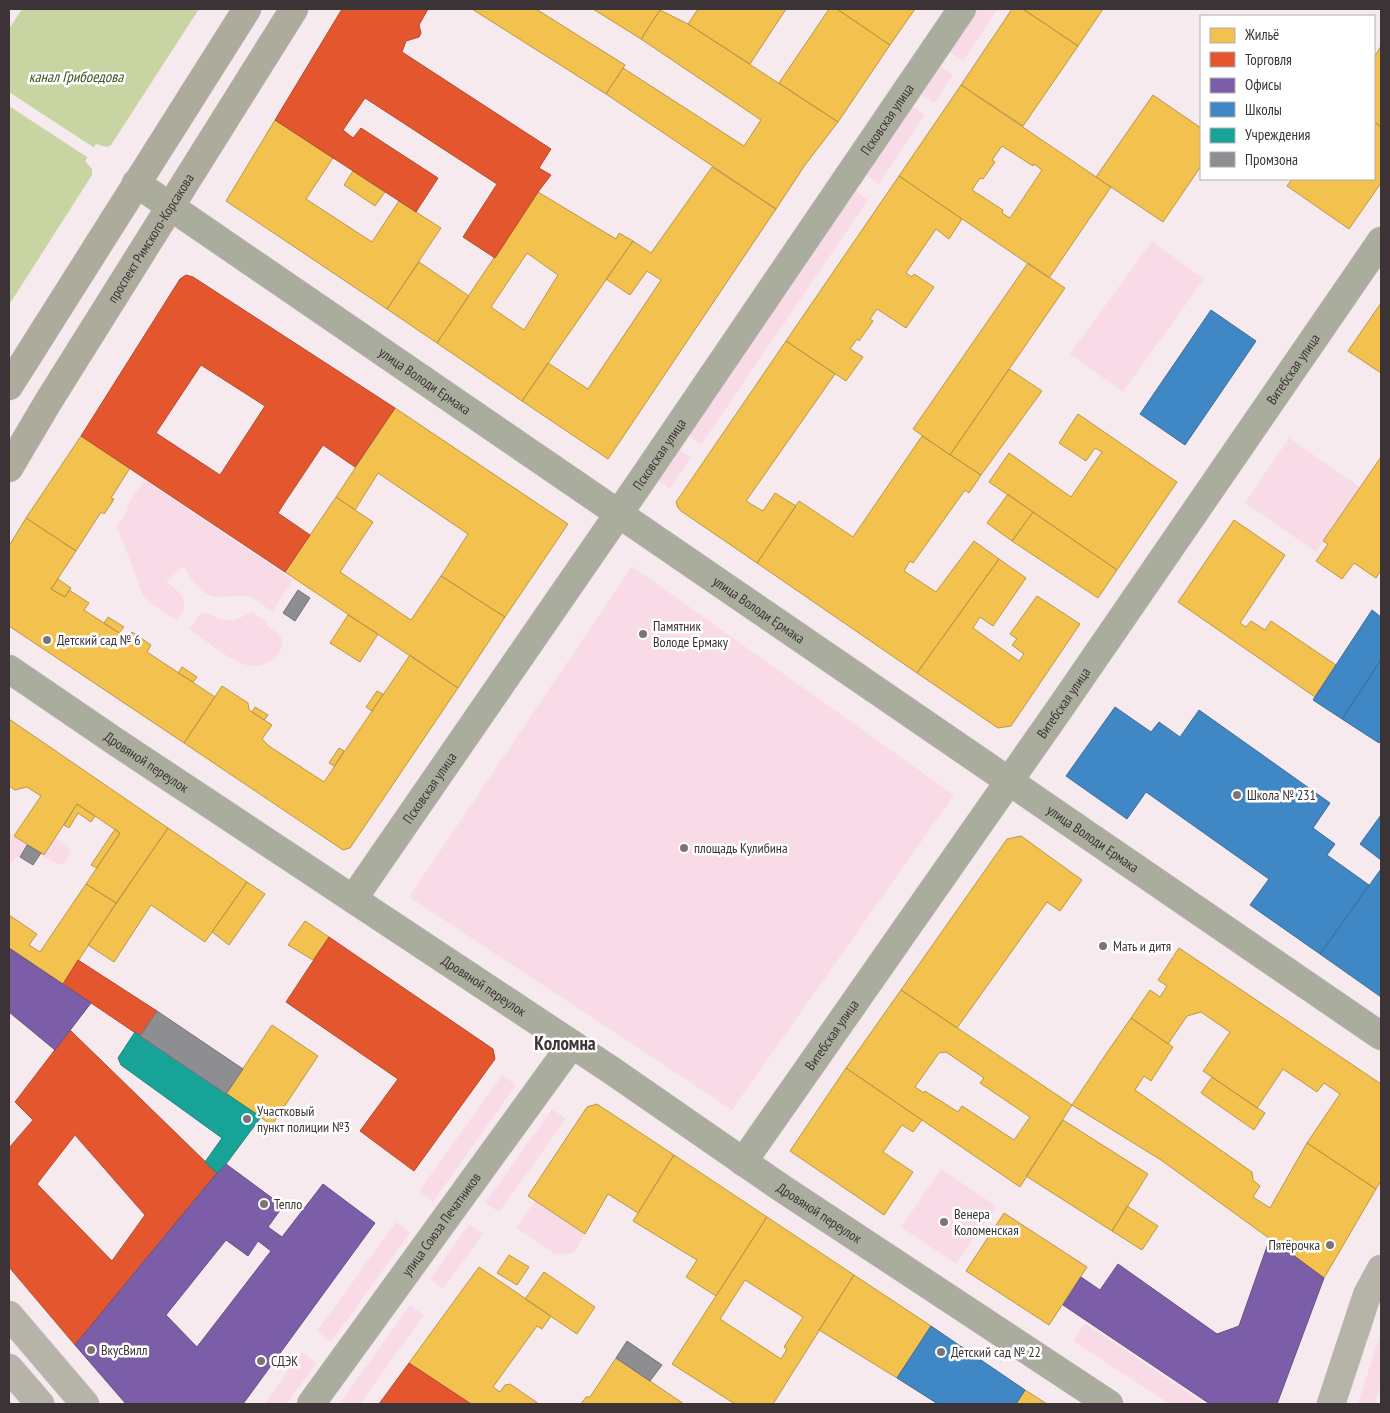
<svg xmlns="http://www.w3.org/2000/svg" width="1390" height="1413" font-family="'PT Sans Narrow',sans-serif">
<rect width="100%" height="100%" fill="#f7eaef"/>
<!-- green -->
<path fill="#f9dbe7" d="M975,9H998L963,61L947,50Z
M937,64L953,75L934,103L918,92Z
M910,105L925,115L879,184L864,173Z
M853,189L868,200L701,445L686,434Z
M1152,241L1204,279L1123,392L1070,354Z
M1289,438L1360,487L1316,552L1245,503Z
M677,448L691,457L670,489L656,479Z
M144,480L293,580L272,612C265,607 257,600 249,597C238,594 228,598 217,597C201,595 189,579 184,566L166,582C180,590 194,606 176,620L150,603L143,596L117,526L128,509L126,507Z
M632,566L954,795L732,1110L409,897Z
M251,611L266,621L265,624C269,628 276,631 280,636C290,652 265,669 251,666C231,663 206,640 189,629L200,614L206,612C224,623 234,624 251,611Z
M9,833L26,845L19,856L9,864Z
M56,838L71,850L65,863L60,865L44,857Z
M502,1075L516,1085L433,1202L419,1191Z
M552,1109L566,1119L499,1212L485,1203Z
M941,1169L996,1206L956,1264L901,1227Z
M535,1201L585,1234L574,1253L555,1254L516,1228Z
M396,1222L410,1233L331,1342L317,1331Z
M469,1224L483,1234L443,1289L430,1279Z
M410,1305L424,1315L360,1404H339Z
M1085,1323L1205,1404H1170L1073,1341Z
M1381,1335V1384L1375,1404H1358L1375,1350Z
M302,1352L317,1363L286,1404H264Z"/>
<!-- water -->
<path fill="#c8d5a3" d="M22,9H199L111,145L107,147L96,144L85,161L92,169V175L9,305V29Z"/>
<!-- pier -->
<path fill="#f7eaef" d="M9,92L96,149L90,159L9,106Z"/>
<!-- homes -->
<path fill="#f2c14e" stroke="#bb9647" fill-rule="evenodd" d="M472,9H536L625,65L606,94Z
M593,9H658L660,10L641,39Z
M698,9H786L750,64L688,24Z
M829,9H837L890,45L838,122L779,83Z
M837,9H915L890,45Z
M1012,9H1023L1078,46L1023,126L961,85Z
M1023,9H1103L1078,46Z
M660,10L688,24L838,122L805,165L776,209L606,94L623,68L744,146L761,120L641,39Z
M1381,46V127L1374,121V58Z
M961,85L1111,187L1049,278L899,176ZM1002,146L1033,166L1034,164L1042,170L1010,218L1002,213L1003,210L972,190L980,178L983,179L995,162L992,160Z
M1153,95L1201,128V166L1163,222L1096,177Z
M275,120L333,158L306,199L372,242L399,201L441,228L387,309L226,201Z
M1374,121L1381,127V183L1349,229L1287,186L1292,179H1374Z
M712,167L776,209L608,459L522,401L548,363L588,389L661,280L647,271L630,295L606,279L633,241L651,253Z
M353,171L385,192L375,206L344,185Z
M899,176L962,219L949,239L936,229L906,273L912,277L914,274L934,287L906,328L877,309L870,319L873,321L859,341L857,339L850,349L863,357L846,381L786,341Z
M538,192L616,239L619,233L633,241L522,401L437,343ZM527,253L558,275L524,330L491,307Z
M419,262L469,296L437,343L387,309Z
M1028,263L1065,288L950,455L913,429Z
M1381,303V373L1348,351Z
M786,341L835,374L746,501L763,511L775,493L796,506L757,563L681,511L678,508L676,502Z
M1009,369L1042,391L981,475L950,455Z
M395,408L568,524L505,617L441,576L468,534L378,473L355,510L336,497Z
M1078,414L1177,482L1117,570L989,482L1009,453L1071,497L1102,452L1095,448L1086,461L1059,443Z
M81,436L130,468L111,498L114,499L109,507L104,514L101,512L76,551L26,518Z
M922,436L981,475L969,493L965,490L913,563L910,561L904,571L936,592L974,541L999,559L917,673L757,563L799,501L853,537Z
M1381,457V570L1376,578L1354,563L1342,579L1316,561L1328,544L1323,541Z
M1008,494L1033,512L1012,541L987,523Z
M336,497L373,522L340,572L411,620L441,576L505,617L458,688L285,572Z
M1033,512L1117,570L1098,598L1012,541Z
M26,518L76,551L51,589L65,597L69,590L89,603L84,610L128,639L132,632L151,645L147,652L215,697L184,743L9,626V546Z
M1234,520L1285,555L1240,623L1246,627L1251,621L1265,630L1271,621L1336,665L1315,697L1178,602Z
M999,559L1026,578L993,626L980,617L973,628L1019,661L1024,654L1012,645L1017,639L1010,634L1037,596L1080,624L1011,726L998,728L917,673Z
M58,579L71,588L65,597L51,589Z
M348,615L378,634L360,662L330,643Z
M108,617L124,627L119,633L104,623Z
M410,655L458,688L350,848L343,850L184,743L222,686L248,703L249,710L272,725L262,739L269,746L324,782Z
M182,667L197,677L193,682L178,673Z
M377,691L383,694L372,711L366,707Z
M255,707L268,715L264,720L252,712Z
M9,719L168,828L116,903L86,884L120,833L95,816L77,804L44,855L14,836L41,796L27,787L15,790L9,786Z
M339,748L344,751L334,766L329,763Z
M77,804L95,816L91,822L78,813L69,828L64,825Z
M168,828L247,882L205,942L151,905L114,962L88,945Z
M115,829L120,833L97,868L91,865Z
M1021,836L1082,880L1060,911L1047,902L957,1028L901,990L1007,839Z
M247,882L265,894L229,945L212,932Z
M86,884L116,903L63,984L9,948V915L37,934L29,945L40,952Z
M305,921L329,937L313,960L288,945Z
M1179,948L1381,1084V1181L1376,1189L1307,1143L1340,1094L1324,1083L1317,1092L1283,1069L1257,1108L1203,1071L1230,1032L1201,1012L1187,1016L1168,1044L1131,1018L1150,990L1160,997L1167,986L1158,980Z
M901,990L1072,1105L1020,1187L846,1068ZM946,1052L984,1078L980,1083L1030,1117L1014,1140L962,1106L958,1112L925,1091L924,1093L915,1087L939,1053Z
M1131,1018L1173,1047L1151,1081L1144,1076L1135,1090L1252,1172L1253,1180L1260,1186L1253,1197L1270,1208L1307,1143L1376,1189L1324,1278L1161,1160L1072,1105L1104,1057Z
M272,1025L318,1056L272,1125L226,1094Z
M846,1068L922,1120L913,1132L902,1125L883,1152L913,1172L884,1215L790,1151Z
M1212,1077L1265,1113L1254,1130L1201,1093Z
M597,1104L674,1155L638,1213L608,1194L585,1234L528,1196L587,1107Z
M1063,1120L1148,1174L1112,1231L1026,1176Z
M674,1155L767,1217L716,1296L686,1277L697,1260L633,1221Z
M1127,1206L1158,1226L1142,1250L1112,1231Z
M1004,1213L1087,1267L1049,1325L966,1271Z
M767,1217L854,1275L773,1404H735L672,1364ZM745,1280L803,1317L784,1347L787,1349L781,1359L720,1319Z
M509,1255L529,1267L517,1285L497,1273Z
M479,1267L551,1316L542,1329L537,1326L493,1387L500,1392L505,1385L510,1384L539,1404H471L409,1363Z
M544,1272L595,1307L577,1334L525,1299Z
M854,1275L931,1326L897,1378L819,1330Z
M616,1358L684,1404H581L586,1397H590Z
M1025,1390L1033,1395L1047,1404H1016Z"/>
<!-- shops -->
<path fill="#e4572e" stroke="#b24c31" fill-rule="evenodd" d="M342,9H428L419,25L421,33L419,37L406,41L402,52L551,149L539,168L551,175L538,192L495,258L463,237L497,184L365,98L343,130L353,138L361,128L438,178L416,212L275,120Z
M186,275L193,277L395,408L355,467L323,445L285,502L278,513L310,535L285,572L81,436L180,279ZM201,365L265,406L220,475L156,433Z
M329,937L493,1049L495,1059L414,1171L360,1131L398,1079L286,1002Z
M78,960L157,1011L140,1036L63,984Z
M70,1030L217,1173L75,1345L9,1267V1148L33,1120L15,1102ZM75,1135L145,1215L112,1261L37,1184Z
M409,1363L471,1404H379Z"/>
<!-- offices -->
<path fill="#7b5ea7" stroke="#685185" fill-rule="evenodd" d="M9,948L91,1003L55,1050L9,1012Z
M226,1164L283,1206L268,1227L282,1237L323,1184L375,1223L243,1404H126L75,1345L217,1173ZM226,1240L248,1256L258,1241L271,1251L197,1347L166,1315Z
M1270,1238L1324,1278L1277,1404H1210L1063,1305L1081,1277L1100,1290L1118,1264L1217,1334L1239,1326Z"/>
<!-- schools -->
<path fill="#3f88c5" stroke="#3e6e9a" d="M1211,310L1256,341L1185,445L1140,414Z
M1372,610L1381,617V660L1342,719L1313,700Z
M1381,660V739L1379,743L1342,719Z
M1115,707L1151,732L1159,722L1180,737L1199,710L1330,803L1313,828L1335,844L1327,855L1369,885L1320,954L1250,905L1269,879L1146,792L1127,819L1066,776Z
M1381,815V860L1360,844Z
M1381,869V932L1380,934L1381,935V997L1320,954Z
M931,1326L1025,1390L1016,1404H938L897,1378Z"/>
<!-- public -->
<path fill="#17a398" stroke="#22817b" d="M135,1032L261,1117L226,1164L217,1173L205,1162L222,1138L121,1065L118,1058Z"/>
<!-- industry -->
<path fill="#8d8d92" stroke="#757277" d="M298,590L310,598L295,621L283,613Z
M27,845L41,853L33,865L20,857Z
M157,1011L243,1069L226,1094L140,1036Z
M627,1341L662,1365L650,1381L616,1358Z"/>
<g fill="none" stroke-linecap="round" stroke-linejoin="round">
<!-- street casing -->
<g stroke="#d1c6cb" stroke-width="29">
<g id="street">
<path id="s1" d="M136,183L1381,1036"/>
<path id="s2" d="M9,669L116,742L611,1070L780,1187L1109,1404"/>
<path id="s3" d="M353,899L637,487L962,9"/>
<path id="s4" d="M743,1162L1065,701L1381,241"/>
<path id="s5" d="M311,1404L572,1044"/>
</g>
</g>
<!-- secondary casing -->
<g stroke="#d1c6cb" stroke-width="29">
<path id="secondary" d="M9,1315L85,1404
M9,1368L40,1404
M1331,1404L1367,1295L1381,1269"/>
</g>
<!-- primary casing -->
<g stroke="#d1c6cb" stroke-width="29">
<g id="primary">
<path d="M9,386L247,9"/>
<path id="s6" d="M9,468L48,402L294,9"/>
</g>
</g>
<!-- street -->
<use href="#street" stroke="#aaad9e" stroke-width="28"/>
<!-- secondary -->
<use href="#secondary" stroke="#b6b4a9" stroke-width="28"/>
<!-- primary -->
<use href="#primary" stroke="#acab9c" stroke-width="28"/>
</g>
<!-- markers -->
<g fill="#7d7377" stroke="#fff" stroke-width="2">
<circle cx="643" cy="634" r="5"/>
<circle cx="47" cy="640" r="5"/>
<circle cx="1237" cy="795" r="5"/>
<circle cx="684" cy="848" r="5"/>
<circle cx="1103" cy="946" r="5"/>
<circle cx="247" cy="1119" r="5"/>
<circle cx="264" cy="1204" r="5"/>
<circle cx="944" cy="1222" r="5"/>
<circle cx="1330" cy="1245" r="5"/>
<circle cx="91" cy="1350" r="5"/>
<circle cx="941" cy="1352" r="5"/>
<circle cx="261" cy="1361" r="5"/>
</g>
<g text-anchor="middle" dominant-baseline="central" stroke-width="5" stroke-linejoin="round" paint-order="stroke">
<!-- street labels -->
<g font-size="14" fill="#3c3337" stroke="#fff">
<text stroke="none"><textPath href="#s3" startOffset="945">Псковская улица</textPath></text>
<text stroke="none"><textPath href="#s6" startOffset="270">проспект Римского-Корсакова</textPath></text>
<text stroke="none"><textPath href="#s4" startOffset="965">Витебская улица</textPath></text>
<text stroke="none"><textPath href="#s1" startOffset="350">улица Володи Ермака</textPath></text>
<text stroke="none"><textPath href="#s3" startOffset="540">Псковская улица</textPath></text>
<text stroke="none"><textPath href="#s1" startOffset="755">улица Володи Ермака</textPath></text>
<text stroke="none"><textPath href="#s4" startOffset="560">Витебская улица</textPath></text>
<text stroke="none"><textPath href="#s2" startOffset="166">Дровяной переулок</textPath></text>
<text stroke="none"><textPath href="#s3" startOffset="135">Псковская улица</textPath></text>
<text stroke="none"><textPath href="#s1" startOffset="1160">улица Володи Ермака</textPath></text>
<text stroke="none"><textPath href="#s2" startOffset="571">Дровяной переулок</textPath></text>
<text stroke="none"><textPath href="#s4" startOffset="155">Витебская улица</textPath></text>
<text stroke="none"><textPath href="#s2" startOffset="976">Дровяной переулок</textPath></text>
<text stroke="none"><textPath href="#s5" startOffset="222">улица Союза Печатников</textPath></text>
</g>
<!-- poi labels -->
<g font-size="14" fill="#3c3337" stroke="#fff" text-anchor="start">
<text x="653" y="626">Памятник<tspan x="653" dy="16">Володе Ермаку</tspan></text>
<text x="57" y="640">Детский сад № 6</text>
<text x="1247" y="795">Школа № 231</text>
<text x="694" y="848">площадь Кулибина</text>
<text x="1113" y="946">Мать и дитя</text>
<text x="257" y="1111">Участковый<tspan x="257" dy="16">пункт полиции №3</tspan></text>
<text x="274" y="1204">Тепло</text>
<text x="954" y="1214">Венера<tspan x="954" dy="16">Коломенская</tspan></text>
<text x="1320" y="1245" text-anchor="end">Пятёрочка</text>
<text x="101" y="1350">ВкусВилл</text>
<text x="951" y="1352">Детский сад № 22</text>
<text x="271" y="1361">СДЭК</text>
</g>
<!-- water labels -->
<g font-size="15" font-style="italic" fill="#43521e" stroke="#fff">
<text x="76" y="76">канал Грибоедова</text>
</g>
<!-- district labels -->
<g font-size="19" font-weight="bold" fill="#3c3337" stroke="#fff">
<text x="565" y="1043">Коломна</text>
</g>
</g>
<!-- border -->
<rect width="1390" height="1413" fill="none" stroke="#3c3337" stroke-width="20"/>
<!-- legend -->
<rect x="1200" y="15" width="175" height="165" fill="#ffffff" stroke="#b1adaf"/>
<rect x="1210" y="28" width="25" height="15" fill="#f2c14e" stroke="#b1adaf"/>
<text x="1245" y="40" font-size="15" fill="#3c3337">Жильё</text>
<rect x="1210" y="52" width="25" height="15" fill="#e4572e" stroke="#b1adaf"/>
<text x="1245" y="65" font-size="15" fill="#3c3337">Торговля</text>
<rect x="1210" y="78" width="25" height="15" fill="#7b5ea7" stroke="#b1adaf"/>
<text x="1245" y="90" font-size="15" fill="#3c3337">Офисы</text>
<rect x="1210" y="102" width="25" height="15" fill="#3f88c5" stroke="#b1adaf"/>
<text x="1245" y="115" font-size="15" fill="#3c3337">Школы</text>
<rect x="1210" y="128" width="25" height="15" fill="#17a398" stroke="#b1adaf"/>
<text x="1245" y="140" font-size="15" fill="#3c3337">Учреждения</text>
<rect x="1210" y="152" width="25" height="15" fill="#8d8d92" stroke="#b1adaf"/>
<text x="1245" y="165" font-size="15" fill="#3c3337">Промзона</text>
</svg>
